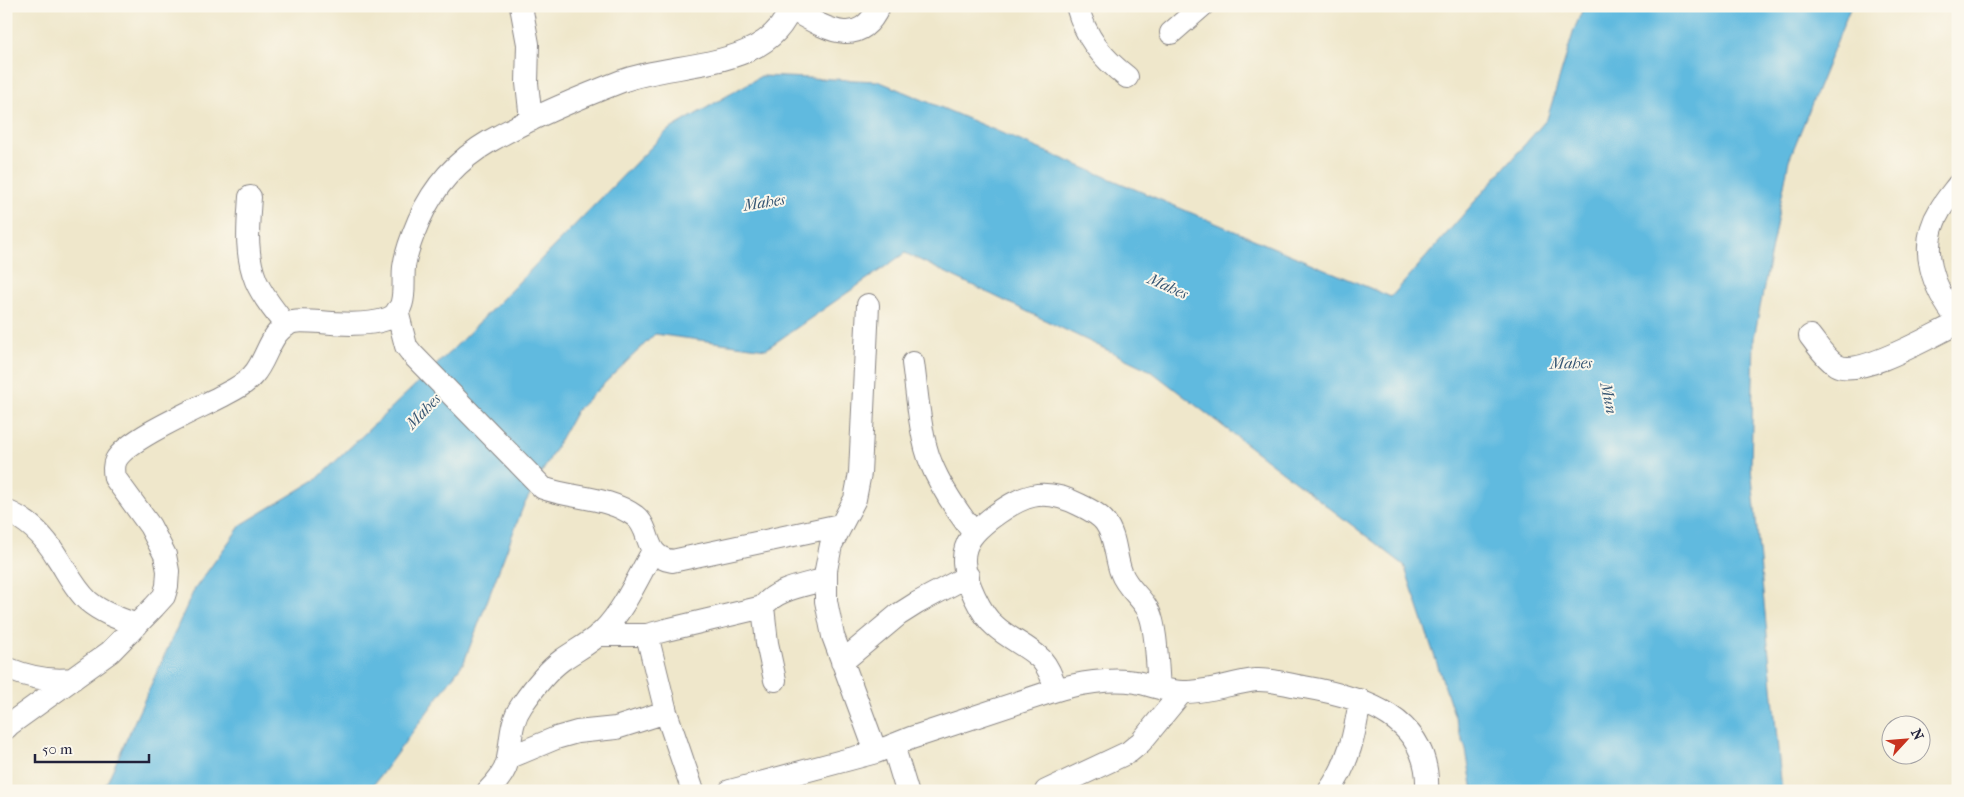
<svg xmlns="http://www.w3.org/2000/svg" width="1964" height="797" font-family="'IM FELL French Canon',serif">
<rect width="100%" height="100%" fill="#fbf7ec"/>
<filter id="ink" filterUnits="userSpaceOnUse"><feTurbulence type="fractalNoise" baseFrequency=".02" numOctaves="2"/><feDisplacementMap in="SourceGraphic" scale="10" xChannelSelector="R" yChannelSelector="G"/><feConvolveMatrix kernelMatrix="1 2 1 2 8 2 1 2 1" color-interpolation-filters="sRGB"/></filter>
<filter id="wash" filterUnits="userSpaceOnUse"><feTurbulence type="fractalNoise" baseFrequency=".0096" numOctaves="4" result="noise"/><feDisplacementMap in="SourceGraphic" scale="20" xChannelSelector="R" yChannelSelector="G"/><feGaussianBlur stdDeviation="1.12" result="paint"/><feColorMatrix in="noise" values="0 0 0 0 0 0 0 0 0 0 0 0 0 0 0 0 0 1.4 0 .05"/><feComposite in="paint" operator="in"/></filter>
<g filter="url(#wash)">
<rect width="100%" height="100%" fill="#efe7cb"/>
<!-- water -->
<path fill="#61badf" stroke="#426e8d" d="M1584,6H1851L1789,160L1754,338L1751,467L1782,791H1473L1466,750L1404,565L1151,371L905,253L766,349L655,334L576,411L523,507L464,662L369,791H103L194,590L241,525L317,479L455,347L667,131L761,76L878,81L1391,297L1547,119L1574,30Z"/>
</g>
<g filter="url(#ink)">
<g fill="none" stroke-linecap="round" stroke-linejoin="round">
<!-- minor casing -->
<g stroke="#888483" stroke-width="24">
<path id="minor" d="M521,6L528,44L527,83L531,120
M1077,6C1086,38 1101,57 1127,77
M791,9C821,25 858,53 879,6
M1171,33L1202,6
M1958,185C1952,193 1945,201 1940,210C1917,247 1933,289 1958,320
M250,197C248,226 245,254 256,281C263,298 276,312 286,326
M868,305L860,473L855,499L831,545L826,570V601L833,636L876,752
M397,311L406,346L413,355L543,488C573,499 608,496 635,516C653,530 642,556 672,561L840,525
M1810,336C1818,346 1825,358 1836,365C1859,379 1934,334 1958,323
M913,363C917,391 920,438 931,463C941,488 957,511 973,532
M6,511C28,520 45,537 57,557C67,572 75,589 88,601C102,613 120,619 137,625
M598,635H647L666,630L763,607
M647,635L666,712L693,791
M842,662L898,615L917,603L968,576
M6,668C28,677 50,682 73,679
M775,680L767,643L763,607C775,589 806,585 826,579
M1056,690C1053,679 1049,668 1041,659C1028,646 1009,639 995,626C981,615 965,580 964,562C963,542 975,531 990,519C1022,495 1042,486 1080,505C1088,509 1099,514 1105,522C1116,536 1115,557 1121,572C1127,589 1143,598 1149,612C1157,629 1157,667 1159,687
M6,728L10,724L110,652L154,607L164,596L167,586L168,571L165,555L150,526L115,478C114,471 113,466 116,460C127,439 197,409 220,397C231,391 245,385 253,375C268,359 269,330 293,322C301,320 311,322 320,322C340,324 367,326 387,319C409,311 402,285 404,267C406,251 413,234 419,220C434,186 459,159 490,141C532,117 578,98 622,81C674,61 770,71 791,6
M893,745L907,791
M508,758L556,738L577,732L616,728L666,712
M488,791C496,783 504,774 507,763C512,743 509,723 522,705C533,689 547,671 562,660C576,650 591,643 603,631C624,610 638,577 653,551
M730,791L876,752L911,738L1053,691C1078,683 1110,678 1136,682C1152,685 1168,692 1184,692C1209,692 1231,683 1256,680C1272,679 1288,685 1304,687C1363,697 1431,718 1427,791
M1046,791L1129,752L1141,742L1182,692
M1329,791C1349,763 1355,733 1360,700"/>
</g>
<!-- minor -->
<use href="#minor" stroke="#fff" stroke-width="22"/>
</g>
</g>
<g text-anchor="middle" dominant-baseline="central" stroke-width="4" stroke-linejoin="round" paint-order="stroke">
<!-- water labels -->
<g font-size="16" font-style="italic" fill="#385774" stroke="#fbf7ec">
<text transform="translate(764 202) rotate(-9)">Mahes</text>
<text transform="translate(1168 286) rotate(24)">Mahes</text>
<text transform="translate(1571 363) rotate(-1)">Mahes</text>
<text transform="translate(1609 398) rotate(78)">Mun</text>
<text transform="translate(423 411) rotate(-46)">Mahes</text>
</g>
</g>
<!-- margin -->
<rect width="1964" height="797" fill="none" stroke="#fbf7ec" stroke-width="25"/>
<!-- north arrow -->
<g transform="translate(1906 740) rotate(64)"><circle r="24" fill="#fbf7ec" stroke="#a4a2a5"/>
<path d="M0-4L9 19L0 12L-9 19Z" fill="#c8321e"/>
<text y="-8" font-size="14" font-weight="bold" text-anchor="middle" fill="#22223b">N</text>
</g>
<!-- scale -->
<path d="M35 754v8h114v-8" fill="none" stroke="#22223b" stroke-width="2.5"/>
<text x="42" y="754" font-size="15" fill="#22223b" stroke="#fbf7ec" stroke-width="4" paint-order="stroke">50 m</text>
</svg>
